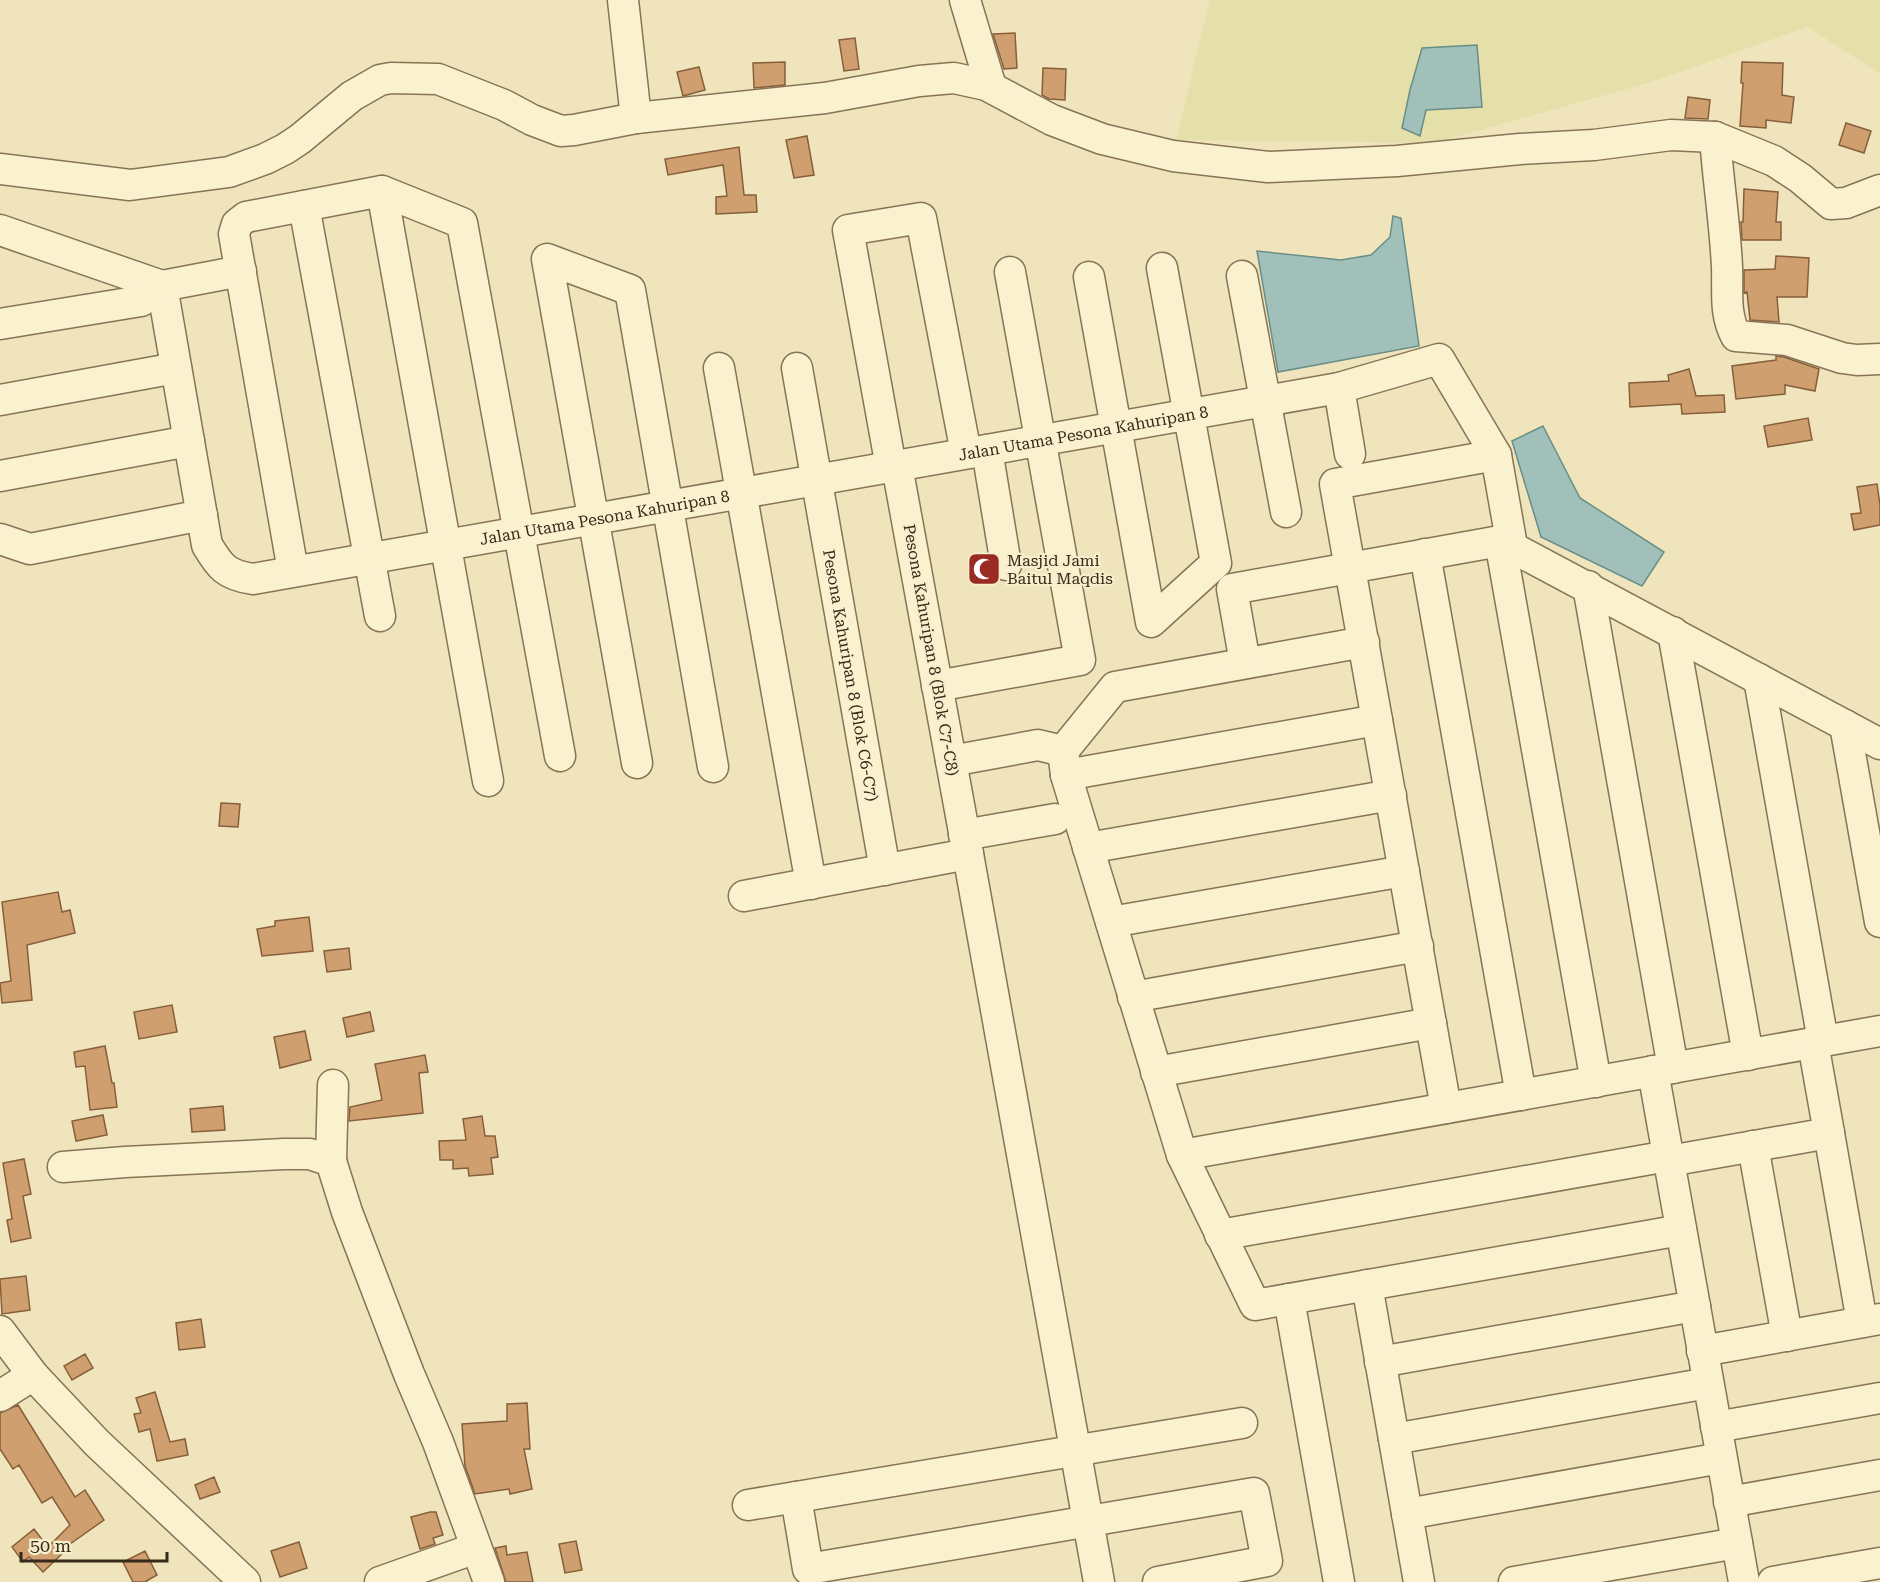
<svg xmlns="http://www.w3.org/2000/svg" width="1880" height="1582" font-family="'Roboto Serif',serif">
<rect width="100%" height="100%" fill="#efe4bc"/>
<!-- farmland -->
<path fill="#e5e0a9" d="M1210,0H1880V74L1808,27L1648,83L1434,143L1176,140Z"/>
<!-- water -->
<path fill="#a0c0b9" stroke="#688e87" stroke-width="1.5" d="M1477,45L1482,107L1426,110L1420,136L1402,128L1410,90L1422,48Z
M1393,216L1401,218L1419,346L1278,372L1257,251L1341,260L1371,255L1390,237Z
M1543,426L1580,498L1664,552L1642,586L1541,537L1512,441Z"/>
<!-- building -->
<path fill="#cf9f70" stroke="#875f3a" stroke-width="1.5" d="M1015,33L1017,68L1004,69L993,34Z
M855,38L859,69L844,71L839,40Z
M785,62V85L754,88L753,63Z
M1742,62L1783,63L1782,95L1794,97L1791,123L1766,120V128L1740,126L1743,83H1741Z
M699,67L705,90L683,96L677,72Z
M1043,68L1066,69L1065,100L1049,99L1042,95Z
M1688,97L1710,100L1708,119L1685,118Z
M1846,123L1871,131L1864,153L1839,145Z
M807,136L814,175L794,178L786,140Z
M739,147L744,195H756L757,212L716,214V197L727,196L723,165L668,175L665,159Z
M1744,189L1778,192L1776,222H1781V240H1742L1741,222H1743Z
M1776,256L1809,258L1807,297H1777L1779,322L1750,320L1747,292L1744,293V270L1775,269Z
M1776,356L1784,357L1819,369L1815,391L1785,385V394L1736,399L1732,366L1776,360Z
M1689,369L1696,396L1724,395L1725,412L1682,414L1681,404L1630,407L1629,383L1669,381L1668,375Z
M1808,418L1812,440L1768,447L1764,426Z
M1877,484L1880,505V525L1854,530L1851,514L1861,513L1857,487Z
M221,803L240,804L238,827L219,826Z
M58,892L62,912L70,910L75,933L27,945L32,1000L2,1003L0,983L11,981L2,902Z
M309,917L313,951L262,956L257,929L275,926V921Z
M349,948L351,969L327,972L324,951Z
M172,1005L177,1032L139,1039L134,1012Z
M370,1012L374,1031L347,1037L343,1018Z
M305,1031L311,1060L280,1068L274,1037Z
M105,1046L112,1083H114L117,1107L90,1110L85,1066L76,1067L74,1052Z
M425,1055L428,1072L419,1073L423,1113L349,1121L350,1107L382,1100L375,1064Z
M223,1106L225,1130L192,1132L190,1109Z
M103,1115L107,1135L76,1141L72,1121Z
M482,1116L485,1136H495L498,1157L491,1158L493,1174L469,1176L468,1168L453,1169V1160H440L439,1141L466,1140L463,1119Z
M24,1159L31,1194L23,1196L31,1238L11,1242L7,1220L12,1219L3,1163Z
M26,1276L30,1310L2,1314L0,1279Z
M201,1319L205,1347L179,1350L176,1323Z
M85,1354L93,1368L72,1380L64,1366Z
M155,1392L170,1442L185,1439L188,1455L157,1461L150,1429L139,1432L134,1414L141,1413L136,1398Z
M527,1403L530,1449H524L532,1489L510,1494L509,1489L475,1494L465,1466L462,1424L507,1421V1404Z
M18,1405L75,1497L85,1490L104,1520L63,1549L65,1551L43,1572L29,1557L23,1562L12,1547L34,1529L48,1547L70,1525L52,1497L42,1503L19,1465L13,1469L0,1449V1413Z
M214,1477L220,1492L200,1499L195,1485Z
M430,1512H436L443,1535L433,1538L435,1544L420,1549L411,1517Z
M576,1541L582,1570L565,1573L559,1544Z
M299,1542L307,1568L280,1577L271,1551Z
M506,1546L507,1555L527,1552L533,1582H506L495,1548Z
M145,1551L157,1575L145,1582H133L123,1562Z"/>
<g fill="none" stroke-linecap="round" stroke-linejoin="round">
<!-- minor casing -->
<g stroke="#877455" stroke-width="33">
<g id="minor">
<path d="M623,0L636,118"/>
<path d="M965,0L991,87"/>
<path d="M1715,137C1718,180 1725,224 1727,267C1728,291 1724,314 1736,336L1787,340L1842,358L1857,360L1880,359"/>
<path d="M0,169L130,185L229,172L265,159L285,149L300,139L352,96L380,80L391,78L438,79L504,105L532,120L561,131L574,130L636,118L825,98L919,81L954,78L986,85L1052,120L1102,139L1173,156L1268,167L1397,161L1520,149L1594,145L1671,135L1715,137L1774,161L1800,178L1831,204L1846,203L1880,190"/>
<path d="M382,191L488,781"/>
<path d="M304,206L380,616"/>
<path d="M0,230L162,286"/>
<path d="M1242,276L1286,512"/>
<path d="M1089,277L1151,622L1216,563L1162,268"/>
<path id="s1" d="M162,286L207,545C220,567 226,575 253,579L1339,388L1439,359L1496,455L1512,546"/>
<path d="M0,324L141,301L162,286L241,271"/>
<path d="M719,368L811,884"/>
<path id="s2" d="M797,368L885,870"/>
<path d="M1339,388L1350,454"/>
<path d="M0,400L176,368"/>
<path d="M987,450L1006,565"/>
<path d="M891,467L848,230L921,218L966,453"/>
<path d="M0,476L189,441"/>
<path d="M0,539L30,549L202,515"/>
<path d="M1500,541L1596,1082"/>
<path d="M1425,554L1521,1095"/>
<path d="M293,571L234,234L237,224L246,217L382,191L462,223L560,756"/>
<path d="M1588,586L1673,1068"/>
<path d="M1673,632L1748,1055"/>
<path d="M1364,642L1115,687L1063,751L1066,775L1182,1155L1255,1305L1681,1230"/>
<path d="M1245,663L1232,589L1500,541L1880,744"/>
<path d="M1759,679L1823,1041"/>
<path d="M937,686L1080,660L1010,272"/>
<path d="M1845,725L1880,922"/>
<path d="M951,761L1038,745L1063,751"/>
<path d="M637,763L547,259L630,290L713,767"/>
<path d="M1066,775L1377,720"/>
<path d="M964,835L1055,819"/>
<path d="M1088,848L1391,795"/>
<path d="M968,854L1099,1582"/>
<path d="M744,896L968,854L897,466"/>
<path d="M1111,922L1404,871"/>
<path d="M1133,997L1418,946"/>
<path d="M1653,1071L1744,1582"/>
<path d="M1156,1072L1431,1023"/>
<path d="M1446,1108L1335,484L1496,455"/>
<path d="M1829,1133L1862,1322"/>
<path d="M1753,1146L1787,1336"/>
<path d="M1182,1155L1880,1031"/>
<path d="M331,1161L333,1085"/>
<path d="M1669,1161L1829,1133L1813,1043"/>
<path d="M63,1167L125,1162L284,1154H310L331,1161L347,1212L409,1374L438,1442L489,1582"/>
<path d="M1220,1235L1668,1156"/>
<path d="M1367,1285L1419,1582"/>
<path d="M1289,1299L1339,1582"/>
<path d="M0,1331L33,1375L97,1443L245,1582"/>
<path d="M1702,1351L1880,1319"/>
<path d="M1380,1362L1695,1306"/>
<path d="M0,1396L33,1375"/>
<path d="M1716,1427L1880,1398"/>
<path d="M1394,1439L1708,1383"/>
<path d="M796,1497L808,1569L1254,1493L1267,1561L1158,1582"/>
<path d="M1729,1502L1880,1475"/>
<path d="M748,1505L1242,1423"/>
<path d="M1407,1514L1721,1458"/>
<path d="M1829,1572L1880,1563"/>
<path d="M380,1582L476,1548"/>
<path d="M1514,1582L1737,1543"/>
<path d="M1773,1582L1829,1572L1831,1582"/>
</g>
</g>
<!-- minor -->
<use href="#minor" stroke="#faf1cf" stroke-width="30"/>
</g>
<!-- icons -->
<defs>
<g id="mosque-square" transform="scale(1.725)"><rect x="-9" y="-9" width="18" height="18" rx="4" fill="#992b22" stroke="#f7eecc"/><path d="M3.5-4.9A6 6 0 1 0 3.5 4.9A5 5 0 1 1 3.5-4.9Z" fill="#fff"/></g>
</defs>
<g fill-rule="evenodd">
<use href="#mosque-square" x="984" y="569"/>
</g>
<g text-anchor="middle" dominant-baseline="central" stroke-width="4.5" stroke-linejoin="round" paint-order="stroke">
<!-- street labels -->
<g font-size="16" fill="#362a1a" stroke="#f7eecc">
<text stroke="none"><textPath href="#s1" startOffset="1166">Jalan Utama Pesona Kahuripan 8</textPath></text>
<text stroke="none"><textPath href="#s1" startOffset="680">Jalan Utama Pesona Kahuripan 8</textPath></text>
<text transform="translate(931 650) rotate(80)">Pesona Kahuripan 8 (Blok C7-C8)</text>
<text stroke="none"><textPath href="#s2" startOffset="312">Pesona Kahuripan 8 (Blok C6-C7)</textPath></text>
</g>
<!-- poi labels -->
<g font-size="16" fill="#362a1a" stroke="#f7eecc" text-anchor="start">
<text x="1007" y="560">Masjid Jami<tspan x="1007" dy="18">Baitul Maqdis</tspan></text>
</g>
</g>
<!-- scale -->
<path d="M21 1552v9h146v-9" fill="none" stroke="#362a1a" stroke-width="3"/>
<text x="30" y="1552" font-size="18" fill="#362a1a" stroke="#f7eecc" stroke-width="4.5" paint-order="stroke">50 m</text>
</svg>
